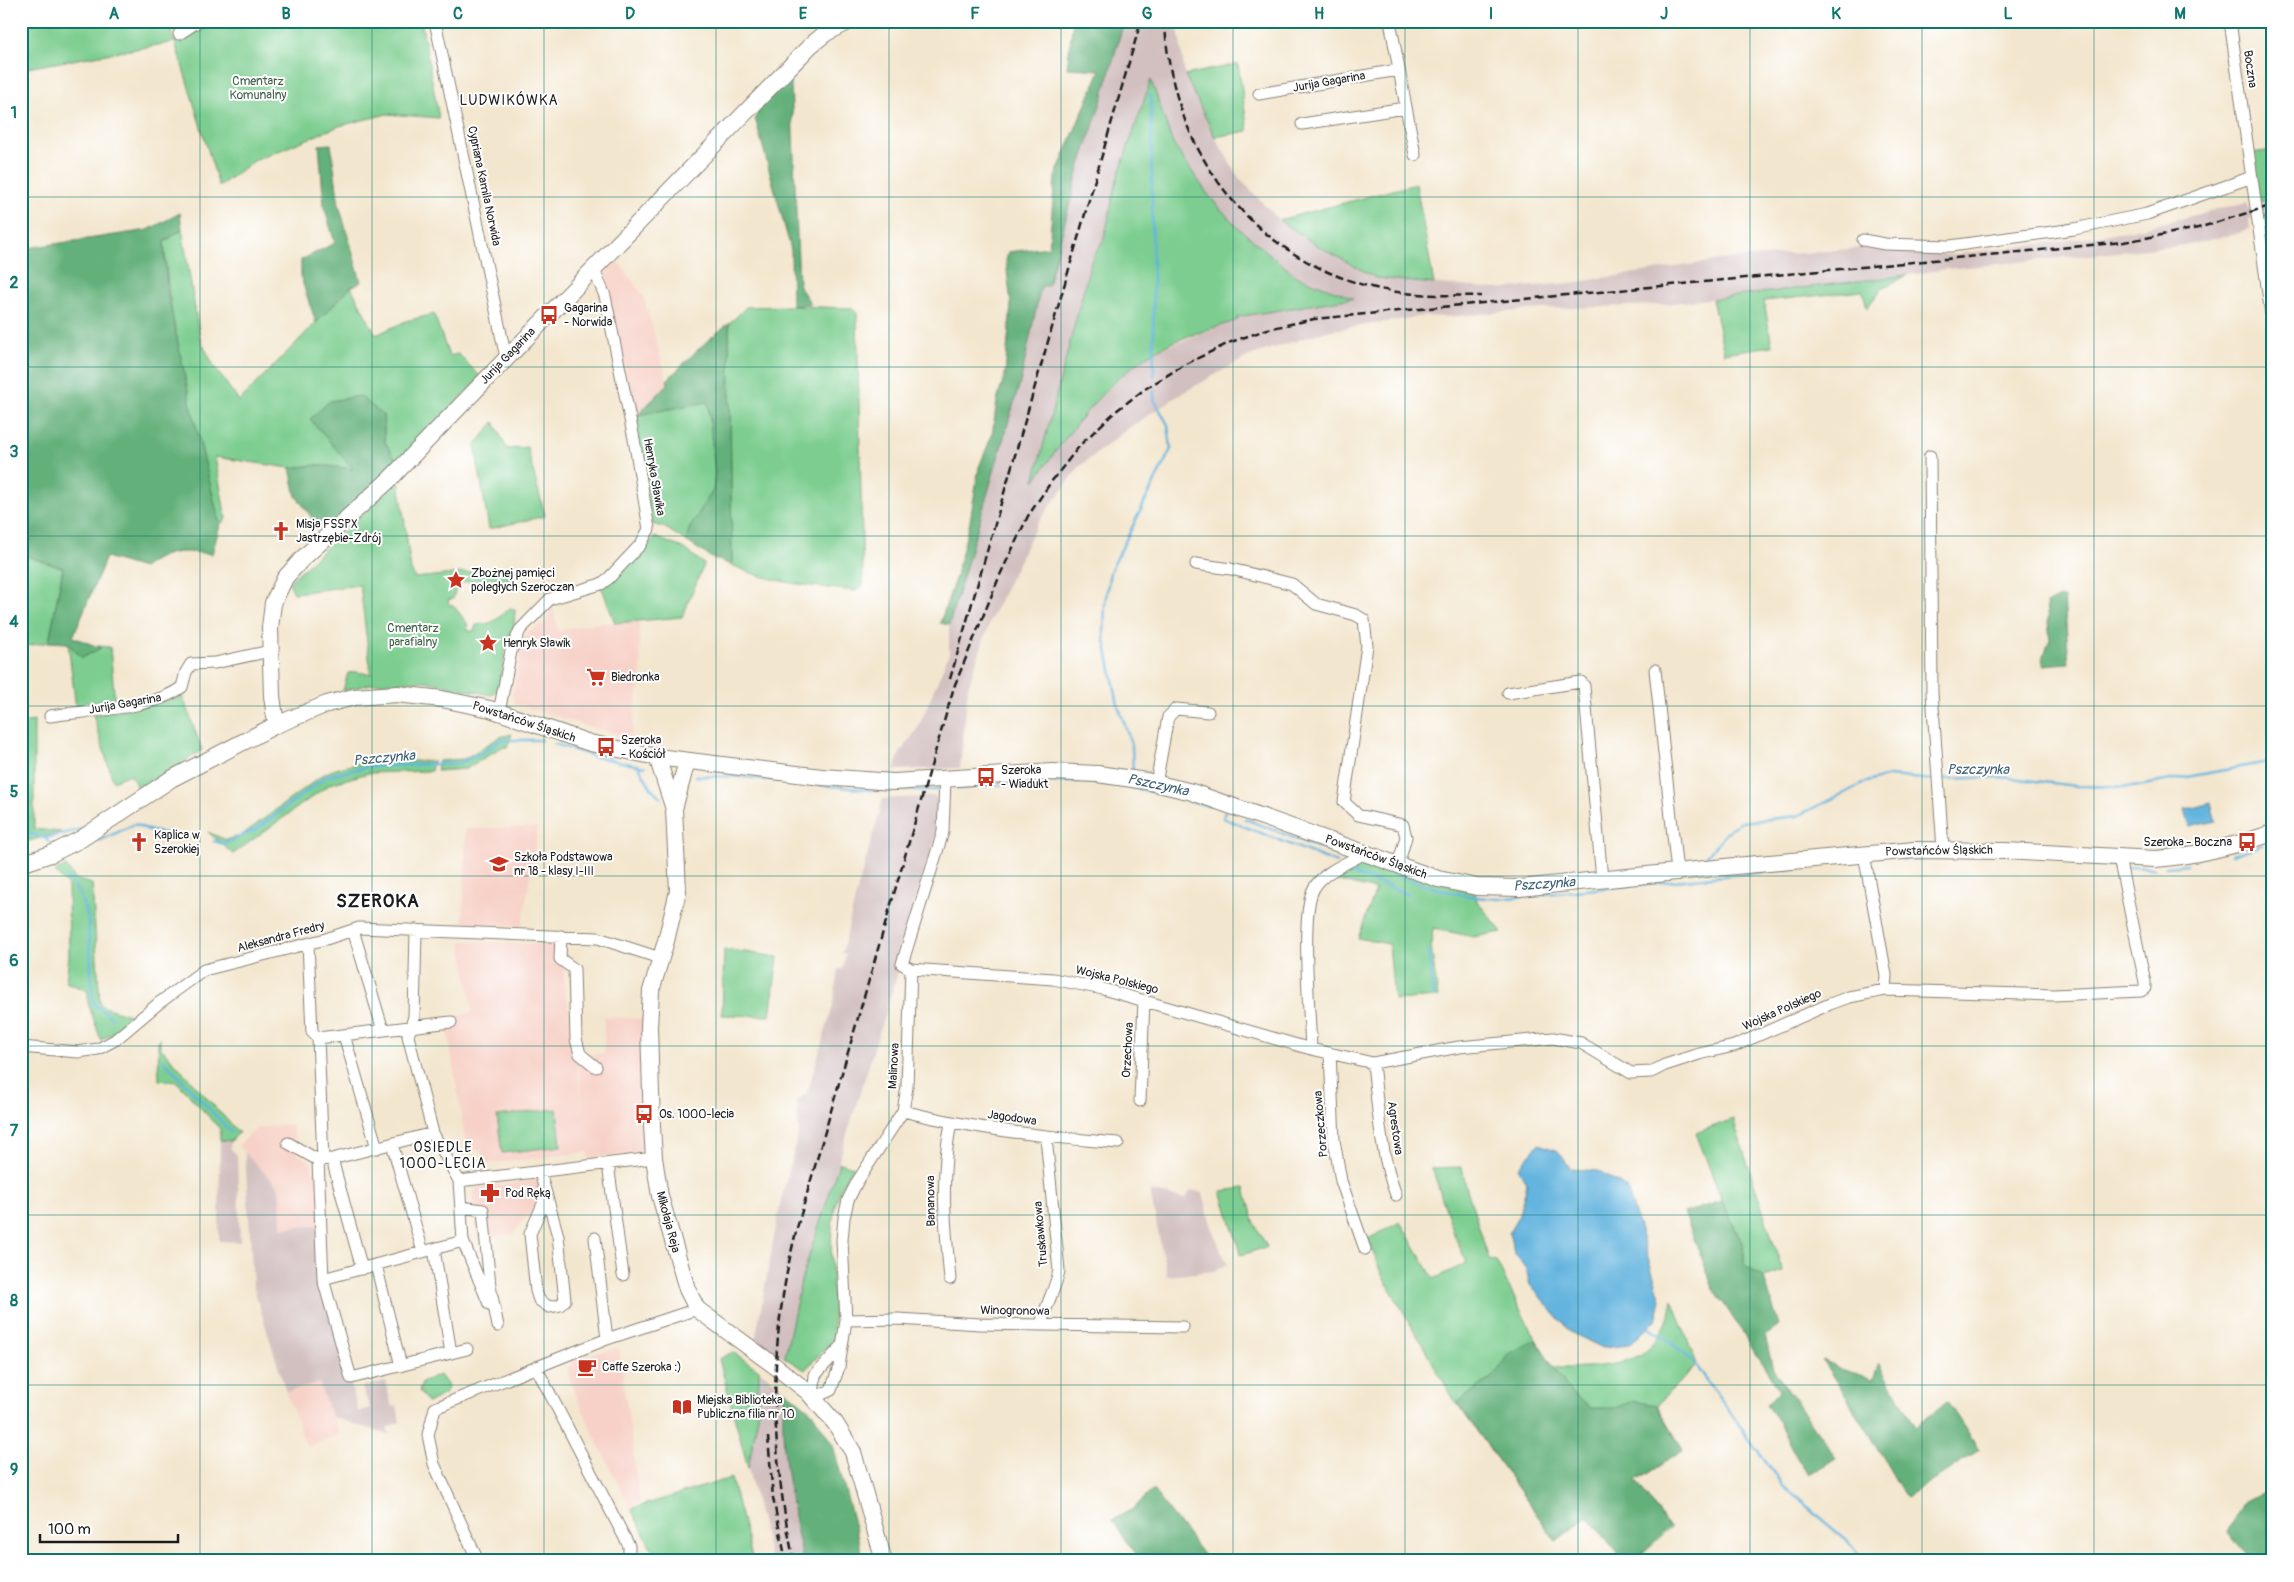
<svg xmlns="http://www.w3.org/2000/svg" width="2294" height="1582" font-family="Pangolin,sans-serif">
<rect width="100%" height="100%" fill="#fff"/>
<filter id="ink" filterUnits="userSpaceOnUse"><feTurbulence type="fractalNoise" baseFrequency=".02" numOctaves="2"/><feDisplacementMap in="SourceGraphic" scale="10" xChannelSelector="R" yChannelSelector="G"/><feConvolveMatrix kernelMatrix="1 2 1 2 8 2 1 2 1" color-interpolation-filters="sRGB"/></filter>
<filter id="wash" filterUnits="userSpaceOnUse"><feTurbulence type="fractalNoise" baseFrequency=".0096" numOctaves="4" result="noise"/><feDisplacementMap in="SourceGraphic" scale="20" xChannelSelector="R" yChannelSelector="G"/><feGaussianBlur stdDeviation="1.12" result="paint"/><feColorMatrix in="noise" values="0 0 0 0 0 0 0 0 0 0 0 0 0 0 0 0 0 1.4 0 .05"/><feComposite in="paint" operator="in"/></filter>
<g filter="url(#wash)">
<rect width="100%" height="100%" fill="#f3e6ce"/>
<!-- built -->
<path fill="#f7d1c7" d="M615,258L644,297L668,384L637,415L600,270Z
M553,608L558,631L590,624L639,621L641,672L631,737L590,727L516,704L512,695L522,640L527,633L544,623Z
M538,827L522,926L463,922L466,829Z
M461,941L555,945L554,964H563L565,995L568,1002L585,1129L577,1056L604,1053V1017L643,1019L639,1105L643,1149L636,1153L603,1157L589,1158L588,1152L484,1164L481,1150H467L447,1027L456,1016L473,1012Z
M289,1124L293,1127L296,1153L312,1163V1171L321,1170V1225L282,1228L279,1187L238,1146L257,1128Z
M547,1179L552,1214L525,1218L513,1234L477,1238L472,1196L477,1188Z
M619,1348L640,1503L632,1511L601,1450L575,1393L567,1370L574,1359Z
M319,1383L340,1434L307,1447L286,1392Z"/>
<!-- industrial -->
<path fill="#d2bfc0" fill-rule="evenodd" d="M1124,21H1177L1185,75L1215,137L1239,178L1279,220L1320,248L1376,278L1495,289L1571,283L1727,259L1861,248L1951,255L1974,252L2084,238L2138,229L2247,202L2248,209L2273,201V212L2249,219L2250,228L2239,233L2188,245L1947,269L1896,277L1657,305L1541,309L1445,317L1424,316L1326,331L1249,356L1184,392L1130,427L1079,467L1037,524L990,621L968,687L960,768L894,770L900,753L918,728L949,654V625L1021,379L1041,285H1048L1080,165L1102,99ZM1151,81L1173,144L1209,196L1237,227L1296,276L1352,297L1236,317L1238,320L1157,350L1131,367L1087,410L1034,479L1091,261L1104,239Z
M934,796L941,804L935,841L896,957L898,972L801,1281L785,1358L755,1341L780,1205L799,1130L797,1100L807,1093L833,1006L838,969H843L846,954L842,953L855,899L883,799Z
M220,1140L231,1141L230,1148L237,1156L240,1242L219,1241Z
M245,1153L279,1187L282,1228L321,1225L324,1277L358,1412L370,1408L362,1387L385,1381L392,1407L397,1406L400,1422L387,1428L389,1435L332,1417L319,1383L286,1392L253,1285Z
M1191,1190L1203,1193L1212,1229L1227,1264L1215,1271L1167,1276L1150,1191L1185,1199Z
M759,1370L785,1390L783,1401L785,1448L792,1507L803,1561H771L748,1468L758,1416Z"/>
<!-- green -->
<path fill="#7bcd8f" stroke="#4c7456" d="M21,21H170L173,32L171,34L175,41L210,21H421L439,118L387,114L339,126L254,161L219,186L175,42L21,69Z
M1238,64L1248,131L1215,137L1185,75Z
M1151,80L1173,144L1209,196L1237,227L1296,276L1353,298L1237,317L1238,320C1212,329 1179,337 1156,351C1103,381 1069,434 1034,481L1091,261L1104,239L1117,179Z
M2273,150V199L2265,202L2260,201L2252,153Z
M1416,184L1434,284L1376,278L1316,245L1279,220Z
M182,229L200,339L215,368L239,401L351,287L376,335L406,321L434,314L449,356L458,354L481,377L398,463L385,442L383,415L353,469L318,465L290,468L215,457L226,519L220,525C197,432 170,338 164,242Z
M1908,275L1882,288L1867,308L1863,291L1764,301L1772,346L1724,353L1712,299Z
M787,306L851,308L857,313L863,585L856,591C814,586 771,584 732,565L729,324L746,307Z
M708,401C710,425 720,473 712,494C705,511 691,522 686,541L664,527L652,524L633,416Z
M494,422L507,449L527,447L545,516L489,529L475,446Z
M399,480L411,570L415,578L472,572H512L513,586L497,578L457,583L453,599L448,600L449,605H453L467,623L468,631H474L476,625C483,624 491,624 497,619C503,615 504,611 511,608L515,610L514,626L507,642L499,689L491,695L425,681L371,684L343,691L348,673L356,672L371,674L360,585L294,593L289,582Z
M655,537L685,549L704,564L682,617L615,623L602,588Z
M21,552L29,557L63,568L49,642L21,647Z
M68,643L82,658L100,648L97,646L110,647L115,704L76,708Z
M183,697L202,750L139,791L130,774L113,781L93,715Z
M34,721V829L61,832L26,842L21,840V723Z
M512,734L507,747L500,748L466,769L437,771L439,761L464,759L500,737Z
M433,761L431,771L368,773L330,784L233,854L208,832L226,840L242,835L324,774C357,758 397,762 433,761Z
M1364,859L1475,892L1477,901L1502,932L1473,937L1433,928L1431,946L1438,997L1394,1000L1389,944L1358,938L1376,890L1330,879Z
M66,866L75,879L92,884L100,1003L104,1007L139,1018L101,1040L88,1003V991L66,982L69,956L68,886L55,872Z
M724,949L778,957L770,1016L722,1015Z
M160,1037V1047L239,1133L231,1141L220,1140V1129L177,1082L159,1080L158,1041Z
M557,1109L561,1146L502,1153L497,1116Z
M1733,1119L1783,1272L1764,1278L1745,1266L1743,1245L1722,1201L1696,1133Z
M839,1163L854,1167C828,1200 831,1237 832,1277C833,1298 833,1319 834,1339L805,1370L785,1358V1356L801,1281Z
M1462,1167L1466,1186L1489,1259L1496,1261L1530,1329L1552,1366C1561,1370 1576,1367 1587,1367C1635,1365 1664,1351 1672,1300L1697,1364L1657,1405L1683,1450L1636,1481L1670,1528L1634,1561H1624L1588,1516L1556,1541L1453,1398L1381,1273L1368,1239L1400,1222L1434,1279L1467,1263L1455,1237L1432,1168Z
M1245,1188L1254,1222L1267,1247L1241,1255L1221,1191Z
M733,1352L759,1370L758,1416L748,1468L719,1359Z
M440,1375L448,1386L446,1393L428,1403L419,1391L423,1381Z
M731,1478L753,1561H658L632,1511L634,1508Z"/>
<!-- forest -->
<path fill="#64b07a" stroke="#40664b" d="M1073,21H1124L1102,99L1080,165L1048,286H1041L1021,379L949,625L940,623L956,576L970,521L979,467L992,435L997,401L1005,374L1011,305L1006,261L1008,252L1049,247L1055,177L1100,70L1067,68Z
M791,82L799,286L811,304L792,306L791,250L755,118L762,104Z
M331,144L339,205L361,282L351,287L316,323L301,278V260L335,243L324,206L319,145Z
M180,213L182,229L164,242L167,289L190,401L220,525L212,554C182,551 168,549 143,568L106,557L73,637L101,648L82,658L68,643L49,642L63,568L29,557L21,552V548L24,546L21,521V249L148,230Z
M734,319L729,324L732,565L712,558L686,541L689,529L713,490L715,473L708,402L637,415L668,384L667,380L707,341Z
M360,396L383,415L385,442L398,463L324,530L318,526L296,496L290,468L318,465L353,469L310,419L330,401Z
M2059,598H2064L2069,663L2043,665V658L2050,639L2046,604Z
M1722,1201L1743,1245L1745,1266L1764,1278L1779,1326L1765,1336L1773,1369L1837,1459L1809,1475C1791,1454 1784,1426 1766,1404L1779,1391L1778,1387L1713,1287L1684,1213Z
M1536,1340L1571,1393L1591,1408H1614L1634,1401L1656,1405L1683,1450L1636,1481L1668,1526L1633,1561H1624L1588,1516L1556,1541L1457,1403L1496,1374L1508,1354Z
M1822,1360L1841,1369L1873,1379L1879,1363L1916,1427L1947,1401L1979,1450L1906,1498L1860,1418Z
M785,1390L812,1412L833,1445L864,1561H803C793,1511 777,1440 785,1390Z
M2273,1489V1561H2250L2229,1533L2245,1501Z
M1153,1490L1208,1561H1141L1112,1520L1133,1509Z"/>
<!-- water -->
<path fill="#64b4de" stroke="#40687d" d="M2211,803L2216,821L2190,827L2185,810Z
M1539,1144L1558,1151L1571,1169L1599,1171L1627,1188L1661,1300L1656,1320L1629,1345L1603,1348L1570,1332L1530,1285L1526,1269L1514,1252L1509,1233L1519,1215L1527,1184L1518,1168Z"/>
<g fill="none" stroke-linecap="round" stroke-linejoin="round">
<!-- stream -->
<path stroke="#64b4de" stroke-width="2.5" d="M1151,95L1154,376
M555,744L596,757L645,767
M638,765L651,788L661,798
M1133,771L1132,746L1118,705L1104,635L1105,603L1110,572L1171,449L1168,425L1154,399V390
M696,776L743,777L870,790H940
M1942,779L2002,777L2077,786L2133,787L2273,761
M957,789C986,786 1016,783 1045,782C1100,779 1156,791 1209,806
M1225,811L1223,818L1337,863
M1245,819L1346,858
M21,831L46,838L82,829
M46,838L49,843
M99,841L135,824L151,831L192,838
M214,841L223,844L255,830L327,776L366,767L460,763L482,753L501,740H542
M2232,855L2262,845
M1705,858L1731,828L1742,822L1797,816L1867,782L1889,776L1934,780
M1902,859L1934,858
M1363,863C1407,879 1450,897 1498,899L1802,868
M2094,864L2115,866
M2126,867L2154,868
M2166,867L2187,865
M1346,871L1408,894
M67,877L80,895L88,918L93,1003L112,1018
M1428,951L1434,997
M163,1060L231,1132
M1649,1328L1669,1341L1694,1362L1783,1486L1847,1540L1863,1561"/>
</g>
</g>
<g filter="url(#ink)">
<g fill="none" stroke-linecap="round" stroke-linejoin="round">
<!-- street casing -->
<g stroke="#888175" stroke-width="13">
<path id="street" d="M435,21L506,358
M1390,21L1415,155
M2230,21L2273,329
M179,34L199,21
M1259,94L1398,70
M1302,124L1405,108
M1863,240L1885,244L1950,246L2074,229L2147,214L2252,177
M1930,456L1932,693L1943,849
M1196,564L1231,569L1292,584L1316,604L1356,615L1364,620L1367,646L1344,802L1358,815L1403,825L1406,837L1398,865
M1655,670L1677,872
M1508,693L1581,682L1584,686L1602,879
M499,712L511,651L520,630L550,599L601,584L609,578L641,544L649,529L634,439L605,296L594,270
M50,716C88,710 152,710 182,687L186,672L191,664L215,663L270,651
M1156,784L1168,717L1176,709L1208,712
M1864,854L1886,975L1885,990
M353,930L383,1030
M416,930L414,1017L408,1036L433,1133
M561,936L560,959L574,969L576,1039L580,1054L596,1067
M308,944L312,1032L318,1038L323,1160
M911,969L1053,979L1103,989L1311,1049L1373,1063L1459,1047L1553,1038L1581,1043L1631,1073L1651,1072L1665,1065L1699,1054L1734,1046L1830,1004L1849,997L1885,990L2054,995L2141,991L2145,988V982L2119,858
M344,1035L377,1148
M318,1038L451,1022
M21,1047L78,1052L98,1049L115,1040L159,1003L204,970L326,939L359,928L598,938L660,958
M1311,1049C1310,1016 1300,911 1314,888C1324,871 1348,863 1365,853
M1330,1053L1334,1140L1341,1181L1365,1249
M1373,1063C1378,1108 1380,1153 1396,1195
M1140,1101L1144,1000
M903,1111C974,1129 1045,1137 1118,1143
M288,1143L318,1160L332,1159L433,1133L459,1181L654,1158
M392,1144L423,1252
M332,1159L362,1269
M318,1160L323,1279L463,1241L459,1181
M608,1164L623,1275
M540,1172L558,1236L565,1300L560,1305L549,1307L539,1300L536,1291L530,1234L546,1197
M461,1207L483,1210L490,1286L498,1326
M595,1238L607,1339
M463,1241L489,1304
M434,1249L451,1353
M376,1265L401,1366
M323,1279L351,1378L467,1349
M950,1279C945,1226 940,1176 951,1123
M846,1320L898,1319L980,1324L1183,1327
M1041,1325C1045,1306 1055,1290 1059,1271L1046,1137
M841,1347L815,1375L813,1398L831,1390L839,1367L846,1320L842,1240L844,1218L848,1200L857,1182L903,1111L907,1087L911,969L902,964L943,832L945,780
M536,1367L629,1546V1561
M478,1561L434,1464L428,1435L435,1408L607,1339L697,1309"/>
</g>
<!-- secondary casing -->
<g stroke="#888175" stroke-width="18">
<path id="secondary" d="M276,725L272,696L270,628L273,603L285,578L302,559L389,480L435,432L811,45L826,33L850,21
M657,757L674,809L678,891L666,941L651,991L649,1027L652,1126L654,1158L660,1196L687,1289L697,1309L775,1366L808,1392L835,1423L853,1452L884,1561
M674,809L687,761
M21,864L51,854L81,839L171,779L276,725L327,704L354,697L397,694L442,699L490,709L590,743L657,757L822,777L894,782L1052,772L1098,774L1146,781L1192,792L1438,879L1477,887L1520,888L1735,866L1915,850L2005,851L2155,859C2196,856 2234,846 2273,833"/>
</g>
<!-- street -->
<use href="#street" stroke="#fff" stroke-width="11"/>
<!-- secondary -->
<use href="#secondary" stroke="#fff" stroke-width="16"/>
<!-- rail -->
<path stroke="#1c1c1c" stroke-width="2.5" stroke-dasharray="8 4" stroke-linecap="butt" d="M1165,21C1169,146 1248,255 1371,287C1407,296 1444,295 1481,296
M950,679L1141,21
M768,1437L773,1498L786,1561
M794,1561C769,1450 768,1339 797,1228L954,687L1000,575L1028,516L1051,482L1081,444L1116,411L1145,389L1184,365L1231,342L1268,329L1314,319L2124,242L2198,228L2273,205"/>
</g>
</g>
<!-- grid -->
<path fill="none" stroke="#0f766e" stroke-width="1" stroke-opacity="0.55" d="M200,21V1561M372,21V1561M544,21V1561M716,21V1561M889,21V1561M1061,21V1561M1233,21V1561M1405,21V1561M1578,21V1561M1750,21V1561M1922,21V1561M2094,21V1561M21,197H2273M21,367H2273M21,536H2273M21,706H2273M21,876H2273M21,1046H2273M21,1215H2273M21,1385H2273"/>
<!-- icons -->
<defs>
<g id="bus-bare" transform="scale(1.5)"><path d="M-5-6H5V4H4V6H2V4H-2V6H-4V4H-5ZM-3.5-4V0h7V-4ZM-3.5 1.2v1.5H-2V1.2ZM2 1.2v1.5H3.5V1.2Z" fill="#c8321e" stroke="#fff" stroke-width="2.5" paint-order="stroke"/></g>
<g id="church-bare" transform="scale(1.5)"><path d="M-1.2-6h2.4v3.5h3.3v2.4h-3.3V6h-2.4V-.1h-3.3v-2.4h3.3Z" fill="#c8321e" stroke="#fff" stroke-width="2.5" paint-order="stroke"/></g>
<g id="sight-bare" transform="scale(1.5)"><path d="M0-6L1.8-2.2L6-1.7L2.9 1.2L3.7 5.4L0 3.3L-3.7 5.4L-2.9 1.2L-6-1.7L-1.8-2.2Z" fill="#c8321e" stroke="#fff" stroke-width="2.5" paint-order="stroke"/></g>
<g id="supermarket-bare" transform="scale(1.5)"><path d="M-6-5.5h2.5l.6 2H6L4.5 2H-2.5L-4.4-4H-6ZM-1.5 3.2a1.3 1.3 0 1 0 .1 0ZM3 3.2a1.3 1.3 0 1 0 .1 0Z" fill="#c8321e" stroke="#fff" stroke-width="2.5" paint-order="stroke"/></g>
<g id="school-bare" transform="scale(1.5)"><path d="M0-5L7-2L0 1L-7-2ZM-4 1L0 2.5L4 1V4Q0 6-4 4Z" fill="#c8321e" stroke="#fff" stroke-width="2.5" paint-order="stroke"/></g>
<g id="pharmacy-bare" transform="scale(1.5)"><path d="M-2-6h4v4h4v4h-4v4h-4v-4h-4v-4h4Z" fill="#c8321e" stroke="#fff" stroke-width="2.5" paint-order="stroke"/></g>
<g id="cafe-bare" transform="scale(1.5)"><path d="M-5.5-4.5H6V0H3Q3 3.5 0 3.5H-2.5Q-5.5 3.5-5.5 0ZM3-3.2v2h1.7v-2ZM-6 4.5H4V6H-6Z" fill="#c8321e" stroke="#fff" stroke-width="2.5" paint-order="stroke"/></g>
<g id="library-bare" transform="scale(1.5)"><path d="M-6-4Q-3-5.5-.7-3.5V5Q-3 3-6 4ZM6-4Q3-5.5 .7-3.5V5Q3 3 6 4Z" fill="#c8321e" stroke="#fff" stroke-width="2.5" paint-order="stroke"/></g>
</defs>
<g fill-rule="evenodd">
<use href="#bus-bare" x="549" y="315"/>
<use href="#church-bare" x="281" y="531"/>
<use href="#sight-bare" x="456" y="580"/>
<use href="#sight-bare" x="488" y="643"/>
<use href="#supermarket-bare" x="596" y="677"/>
<use href="#bus-bare" x="606" y="747"/>
<use href="#bus-bare" x="986" y="777"/>
<use href="#church-bare" x="139" y="842"/>
<use href="#bus-bare" x="2247" y="842"/>
<use href="#school-bare" x="499" y="864"/>
<use href="#bus-bare" x="644" y="1114"/>
<use href="#pharmacy-bare" x="490" y="1193"/>
<use href="#cafe-bare" x="587" y="1367"/>
<use href="#library-bare" x="682" y="1407"/>
</g>
<g text-anchor="middle" dominant-baseline="central" stroke-width="4" stroke-linejoin="round" paint-order="stroke">
<!-- street labels -->
<g font-size="12" fill="#1c1c1c" stroke="#fff">
<text transform="translate(2250 69) rotate(82)">Boczna</text>
<text transform="translate(1329 82) rotate(-10)">Jurija Gagarina</text>
<text transform="translate(484 186) rotate(78)">Cypriana Kamila Norwida</text>
<text transform="translate(508 356) rotate(-46)">Jurija Gagarina</text>
<text transform="translate(654 477) rotate(80)">Henryka Sławika</text>
<text transform="translate(125 704) rotate(-10)">Jurija Gagarina</text>
<text transform="translate(524 722) rotate(18)">Powstańców Śląskich</text>
<text transform="translate(1939 851) rotate(-1)">Powstańców Śląskich</text>
<text transform="translate(1376 857) rotate(20)">Powstańców Śląskich</text>
<text transform="translate(281 937) rotate(-15)">Aleksandra Fredry</text>
<text transform="translate(1117 980) rotate(14)">Wojska Polskiego</text>
<text transform="translate(1782 1010) rotate(-24)">Wojska Polskiego</text>
<text transform="translate(1128 1050) rotate(-87)">Orzechowa</text>
<text transform="translate(894 1066) rotate(-87)">Malinowa</text>
<text transform="translate(1012 1118) rotate(8)">Jagodowa</text>
<text transform="translate(1321 1124) rotate(-95)">Porzeczkowa</text>
<text transform="translate(1395 1128) rotate(82)">Agrestowa</text>
<text transform="translate(931 1201) rotate(-91)">Bananowa</text>
<text transform="translate(668 1222) rotate(75)">Mikołaja Reja</text>
<text transform="translate(1041 1234) rotate(-95)">Truskawkowa</text>
<text transform="translate(1015 1311) rotate(1)">Winogronowa</text>
</g>
<!-- park labels -->
<g font-size="12" fill="#42634a" stroke="#fff">
<text x="258" y="81">Cmentarz<tspan x="258" dy="14">Komunalny</tspan></text>
<text x="413" y="628">Cmentarz<tspan x="413" dy="14">parafialny</tspan></text>
</g>
<!-- poi labels -->
<g font-size="12" fill="#1c1c1c" stroke="#fff" text-anchor="start">
<text x="564" y="308">Gagarina<tspan x="564" dy="14">- Norwida</tspan></text>
<text x="296" y="524">Misja FSSPX<tspan x="296" dy="14">Jastrzębie-Zdrój</tspan></text>
<text x="471" y="573">Zbożnej pamięci<tspan x="471" dy="14">poległych Szeroczan</tspan></text>
<text x="503" y="643">Henryk Sławik</text>
<text x="611" y="677">Biedronka</text>
<text x="621" y="740">Szeroka<tspan x="621" dy="14">- Kościół</tspan></text>
<text x="1001" y="770">Szeroka<tspan x="1001" dy="14">- Wiadukt</tspan></text>
<text x="154" y="835">Kaplica w<tspan x="154" dy="14">Szerokiej</tspan></text>
<text x="2232" y="842" text-anchor="end">Szeroka - Boczna</text>
<text x="514" y="857">Szkoła Podstawowa<tspan x="514" dy="14">nr 18 - klasy I-III</tspan></text>
<text x="659" y="1114">Os. 1000-lecia</text>
<text x="505" y="1193">Pod Ręką</text>
<text x="602" y="1367">Caffe Szeroka :)</text>
<text x="697" y="1400">Miejska Biblioteka<tspan x="697" dy="14">Publiczna filia nr 10</tspan></text>
</g>
<!-- neighbourhood labels -->
<g font-size="14" letter-spacing="1" fill="#1c1c1c" stroke="#fff">
<text x="509" y="100">LUDWIKÓWKA</text>
<text x="443" y="1147">OSIEDLE<tspan x="443" dy="16">1000-LECIA</tspan></text>
</g>
<!-- water labels -->
<g font-size="14" font-style="italic" fill="#3c6073" stroke="#fff">
<text transform="translate(384 758) rotate(-5)">Pszczynka</text>
<text x="1978" y="769">Pszczynka</text>
<text transform="translate(1158 785) rotate(12)">Pszczynka</text>
<text transform="translate(1544 884) rotate(-4)">Pszczynka</text>
</g>
<!-- district labels -->
<g font-size="18" font-weight="bold" letter-spacing="1" fill="#1c1c1c" stroke="#fff">
<text x="378" y="901">SZEROKA</text>
</g>
</g>
<!-- margin -->
<rect width="2294" height="1582" fill="none" stroke="#fff" stroke-width="55"/>
<!-- scale -->
<path d="M40 1534v8h138v-8" fill="none" stroke="#1c1c1c" stroke-width="2.5"/>
<text x="48" y="1534" font-size="15" fill="#1c1c1c" stroke="#ffffff" stroke-width="4" paint-order="stroke">100 m</text>
<rect x="28" y="28" width="2238" height="1526" fill="none" stroke="#0f766e" stroke-width="2"/>
<g font-size="16" text-anchor="middle" font-weight="bold" fill="#0f766e">
<text x="114" y="19">A</text>
<text x="286" y="19">B</text>
<text x="458" y="19">C</text>
<text x="630" y="19">D</text>
<text x="803" y="19">E</text>
<text x="975" y="19">F</text>
<text x="1147" y="19">G</text>
<text x="1319" y="19">H</text>
<text x="1491" y="19">I</text>
<text x="1664" y="19">J</text>
<text x="1836" y="19">K</text>
<text x="2008" y="19">L</text>
<text x="2180" y="19">M</text>
<text x="14" y="118">1</text>
<text x="14" y="288">2</text>
<text x="14" y="457">3</text>
<text x="14" y="627">4</text>
<text x="14" y="797">5</text>
<text x="14" y="966">6</text>
<text x="14" y="1136">7</text>
<text x="14" y="1306">8</text>
<text x="14" y="1475">9</text>
</g>
</svg>
